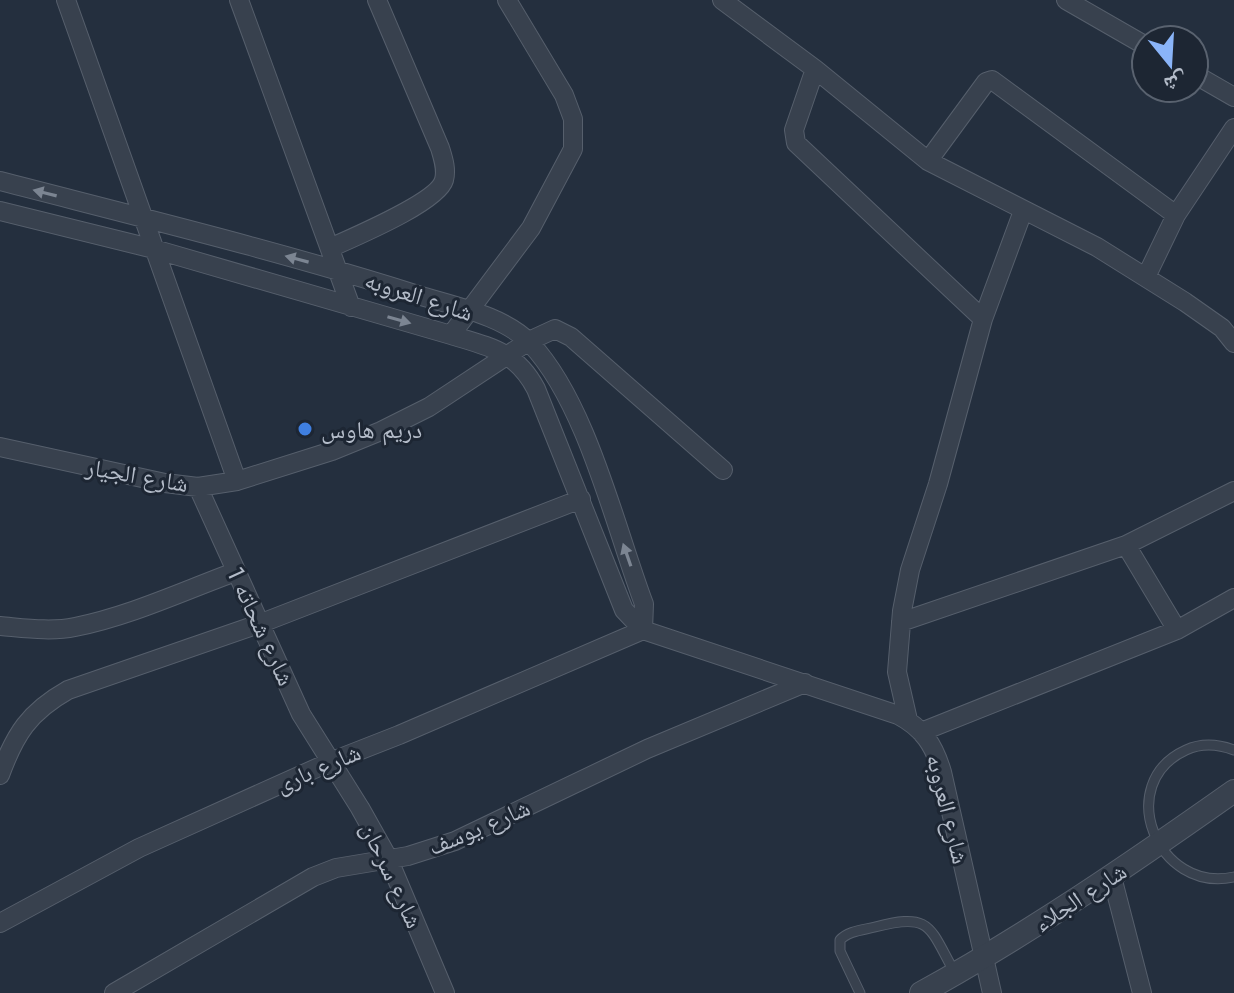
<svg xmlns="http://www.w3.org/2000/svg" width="1234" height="993" font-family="Jost,'Noto Naskh Arabic',sans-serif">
<rect width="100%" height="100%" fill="#242f3e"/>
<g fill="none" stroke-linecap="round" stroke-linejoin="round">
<!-- service casing -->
<g stroke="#565f6c" stroke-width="11">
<path id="service" d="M1234,750C1218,744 1201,743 1186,750C1113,783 1157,894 1234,877
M860,993L840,951V940C848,931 863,930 875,927C932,912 929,927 955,973"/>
</g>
<!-- minor casing -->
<g stroke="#565f6c" stroke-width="20">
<path id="minor" d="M66,0L237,481
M239,0L351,307
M722,0L815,69L928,161L1097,247L1185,302L1222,328L1234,343
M1066,0L1146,46
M815,69L794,130L796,143L983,319
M1194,74L1234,97
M928,161L986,82L992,80L1176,215
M0,181C139,217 279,251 415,294C452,306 504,315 531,344C587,404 615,527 644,604L643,630
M0,211L154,249L451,335C490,347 516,351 536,389L624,610L643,630L898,715C923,728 934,745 942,772L992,993
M330,248C354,237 438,202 444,180C447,169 443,158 440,148L377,0
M1146,277L1176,215L1234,128
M451,335L531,228L573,149V119L564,95L507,0
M0,447L165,483L198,487L237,481L332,451L381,431L429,407L529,341L555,329L571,337L723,470
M198,487L301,714L360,808L388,858L445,993
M1126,545L1177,630
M901,622L1126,545L1234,491
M0,626C24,628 51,632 75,627C130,616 183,591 235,572
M908,720L897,672L902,611L910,570L938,484L983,319L1023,211
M921,732L1177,630L1234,598
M0,775C15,734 29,712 68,690L259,624L581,499
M1112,877L1142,993
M0,923L139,848L330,762L399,735L643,630
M114,993L313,877L336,868L408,856L455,841L647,749L805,683"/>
</g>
<!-- tertiary casing -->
<g stroke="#565f6c" stroke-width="24">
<path id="tertiary" d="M921,993C1030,933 1132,863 1234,791"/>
</g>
<!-- service -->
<use href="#service" stroke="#38414e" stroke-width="9"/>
<!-- minor -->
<use href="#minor" stroke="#38414e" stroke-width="18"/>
<!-- tertiary -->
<use href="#tertiary" stroke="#38414e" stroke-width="22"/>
</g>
<!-- one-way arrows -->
<defs><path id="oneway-solid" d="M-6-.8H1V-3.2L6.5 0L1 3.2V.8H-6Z" transform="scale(2)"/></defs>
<g fill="#7c8592">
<use href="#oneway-solid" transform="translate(45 193) rotate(-166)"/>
<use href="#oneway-solid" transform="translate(297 259) rotate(-165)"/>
<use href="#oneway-solid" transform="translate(399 320) rotate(16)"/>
<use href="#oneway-solid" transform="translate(627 555) rotate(-109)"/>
</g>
<!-- markers -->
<circle fill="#3f7fe0" stroke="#1d2633" stroke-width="3" cx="305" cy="429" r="8"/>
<g text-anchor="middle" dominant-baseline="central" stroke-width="6" stroke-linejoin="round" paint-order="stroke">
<!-- street labels -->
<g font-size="24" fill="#b4bcc9" stroke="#1d2633">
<text transform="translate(419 296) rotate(18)">شارع العروبه</text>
<text transform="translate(137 475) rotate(10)">شارع الجيار</text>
<text transform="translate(261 626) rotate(65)">شارع شحاته 1</text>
<text transform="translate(318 768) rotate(-23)">شارع بارى</text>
<text transform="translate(948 809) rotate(76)">شارع العروبه</text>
<text transform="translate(479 827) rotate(-23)">شارع يوسف</text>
<text transform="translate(392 875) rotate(65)">شارع سرحان</text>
<text transform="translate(1080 897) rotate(-33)">شارع الجلاء</text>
</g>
<!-- poi labels -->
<g font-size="24" fill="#b4bcc9" stroke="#1d2633" text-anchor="start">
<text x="321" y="429">دريم هاوس</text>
</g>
</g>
<!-- north arrow -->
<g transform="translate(1170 64) rotate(162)"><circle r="38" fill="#1d2633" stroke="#59626f" stroke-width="2"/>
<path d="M0-6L14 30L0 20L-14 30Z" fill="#8ab4f8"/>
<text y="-12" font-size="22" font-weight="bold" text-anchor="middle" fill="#b4bcc9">ش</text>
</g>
</svg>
